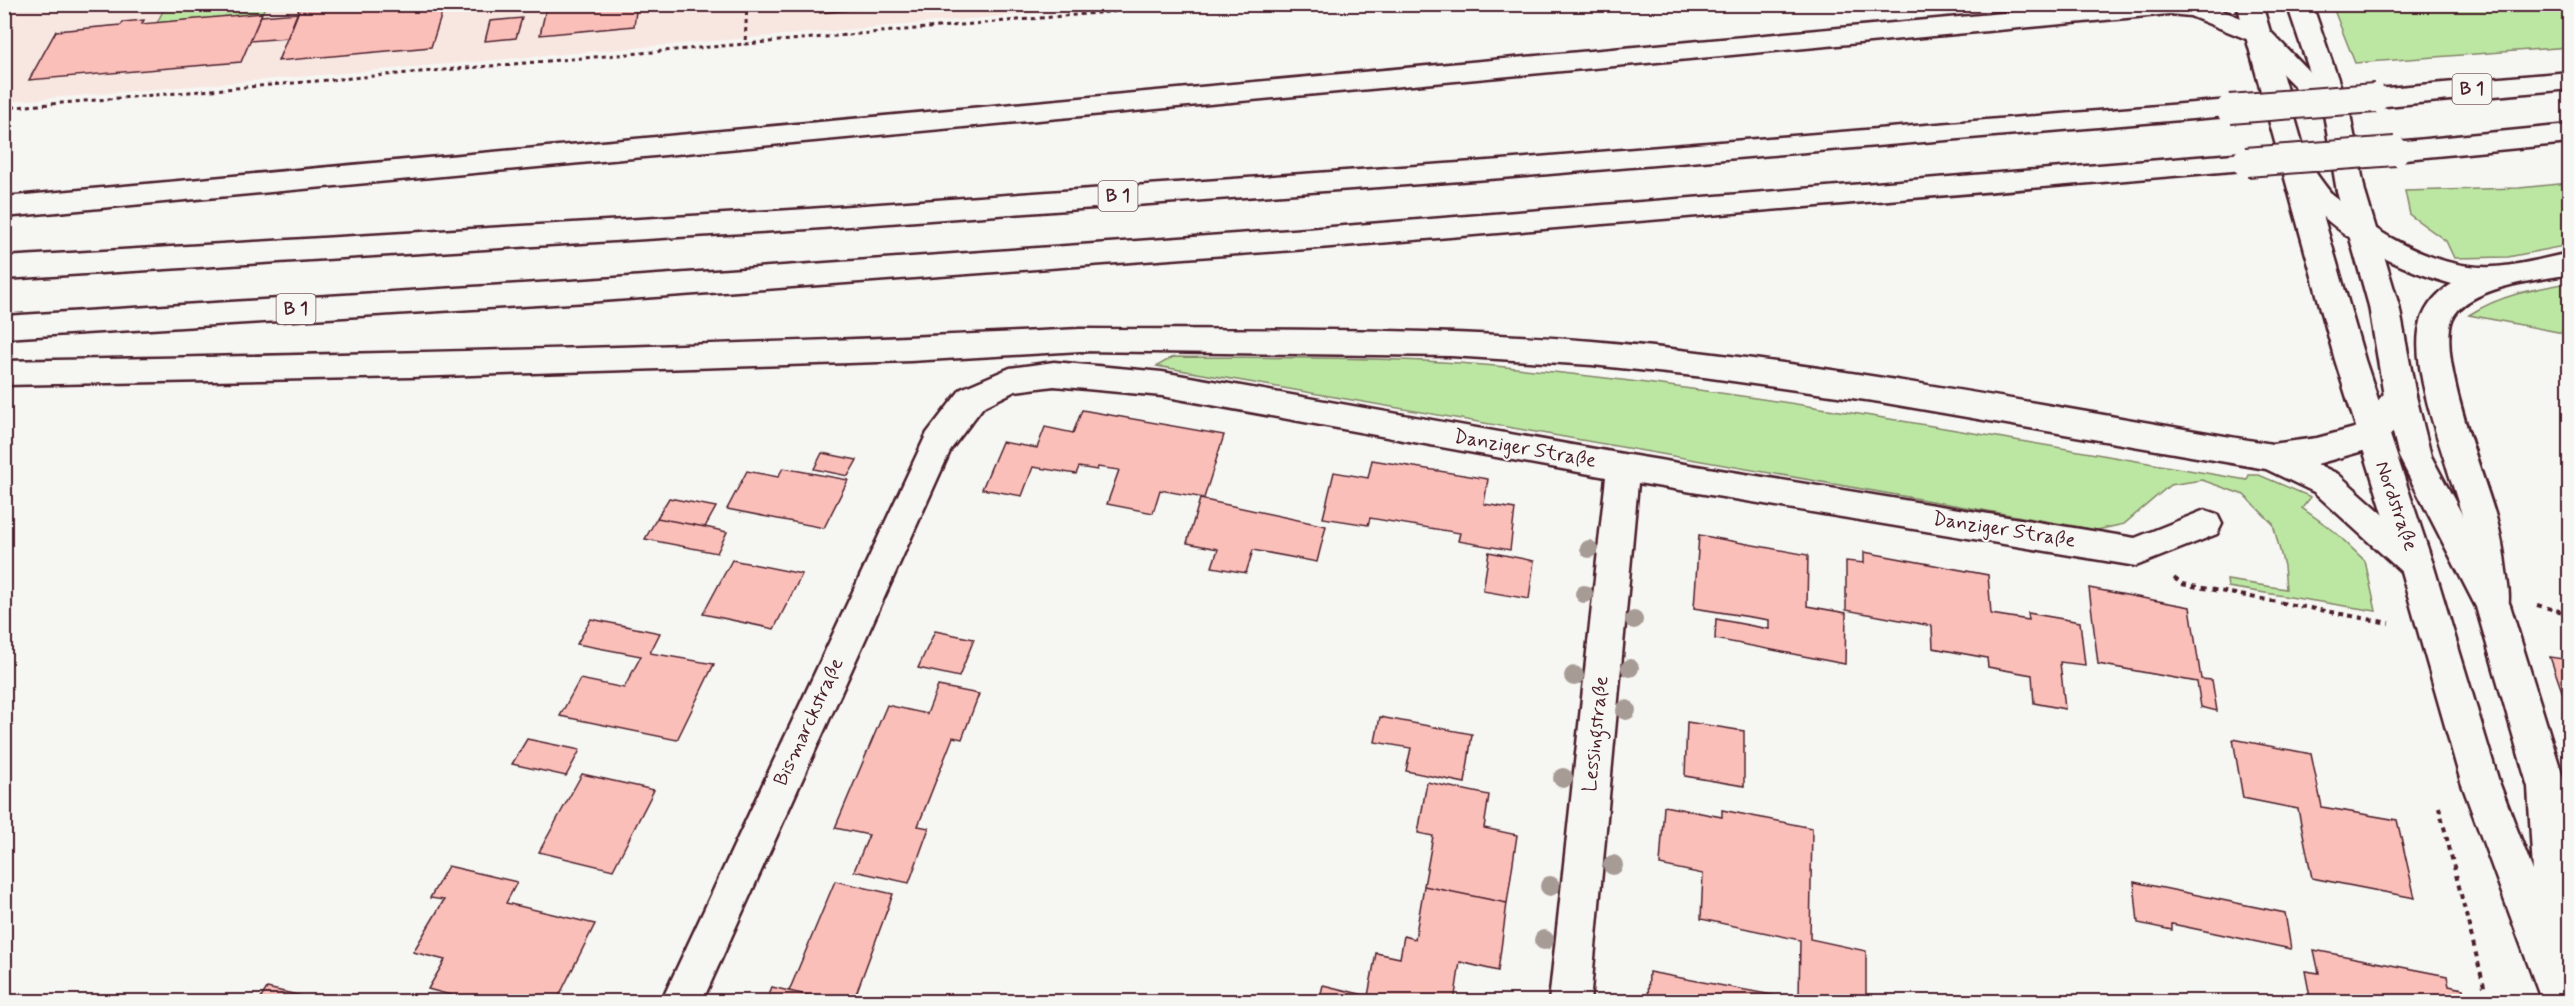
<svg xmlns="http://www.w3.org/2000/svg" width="2574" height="1006" font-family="Mynerve,sans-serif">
<rect width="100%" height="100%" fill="#f6f6f2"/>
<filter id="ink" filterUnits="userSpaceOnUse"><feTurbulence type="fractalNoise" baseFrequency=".0167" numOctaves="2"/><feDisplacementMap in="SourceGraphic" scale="12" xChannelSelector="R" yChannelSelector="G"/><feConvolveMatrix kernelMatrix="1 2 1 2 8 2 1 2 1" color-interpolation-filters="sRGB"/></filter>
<g filter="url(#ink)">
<!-- built -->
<path fill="#f8e6e1" d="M5,5H1132L5,102Z"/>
<!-- green -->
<path fill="#bce7a3" stroke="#838367" stroke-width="1.5" d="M166,5H266L262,13L157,23Z
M2332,5H2569V47L2355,63Z
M2569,183V245L2508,257L2454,258L2446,241L2410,215L2405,191L2519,188Z
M2569,283V334L2469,315C2500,295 2534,289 2569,283Z
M1173,357C1283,358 1395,356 1505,367C1754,391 2000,438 2247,480L2249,475H2259L2311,497L2302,508L2334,531L2365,561L2376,611L2228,587L2227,580L2286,589L2284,566L2273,524L2244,495L2202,480L2170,485L2124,524L2097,530L1157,366Z"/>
<!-- building -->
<path fill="#fbbfba" stroke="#4a1f2b" stroke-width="1.5" d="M301,4H445L431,47L278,61Z
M547,4H637L634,26L540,35Z
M820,4H911L820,13Z
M262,13L241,62L29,80L56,31L121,25L123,22L144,20L142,24Z
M298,13L288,38L250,41L261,16Z
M522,18L516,38L485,41L490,21Z
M1082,410L1224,435L1204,498L1160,490L1153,513L1107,504L1119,470L1098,467L1097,470L1079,467L1076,474L1033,467L1022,496L982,489L1002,442L1037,448L1045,427L1073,433Z
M822,453L857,460L848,476L814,469Z
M1372,460L1488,479L1484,504L1515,509L1510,550L1458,541L1460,533L1370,518L1368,525L1323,518L1334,472L1368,478Z
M783,468L848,480L824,528L727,509L747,471L778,477Z
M669,498L716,507L705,527L657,518Z
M1200,499L1326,526L1317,562L1253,550L1246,573L1212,567L1218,549L1187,543Z
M657,518L705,527L727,532L717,553L645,539Z
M1699,535L1808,555L1807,606L1846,613L1845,664L1715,639L1716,619L1769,629V620L1694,608Z
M1489,552L1534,561L1529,599L1483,591Z
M1864,552L1988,575L1991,614L2029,620L2028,613L2080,622L2085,665L2060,662L2065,709L2034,703L2032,675L1988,667L1987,658L1933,648L1932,626L1846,610V561L1864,563Z
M732,560L802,574L774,629L703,614Z
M2089,588L2190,607L2201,679L2212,680L2217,711L2201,707L2197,682L2098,664Z
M591,619L660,633L650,653L714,664L677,740L560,716L580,679L624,688L641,656L577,644Z
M935,631L974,639L959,677L918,668Z
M2550,657L2570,660V714Z
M938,686L979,694L962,739L953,737L918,826L929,828L909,883L854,871L869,835L835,828L887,705L927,714Z
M1380,717L1472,734L1465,783L1406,771L1411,748L1375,742Z
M1687,722L1744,731V786L1685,776Z
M527,739L580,750L566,776L512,764Z
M2233,739L2311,754L2322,807L2397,820L2415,898L2312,878L2298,809L2243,798Z
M582,774L654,790L613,870L539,852Z
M1427,782L1489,795L1484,828L1517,835L1507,903L1424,886L1433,836L1418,833Z
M1664,806L1722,817V810L1812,828L1810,939L1866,951V1002L1799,999L1800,940L1701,919L1703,874L1660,865Z
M448,866L517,882L506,903L595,924L556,1002H476L428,989L445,960L413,952L444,900L430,898Z
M835,881L893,894L853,1002H837L789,991Z
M2134,882L2285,913L2291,949L2172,924V930L2138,923Z
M1424,886L1507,903L1498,971L1460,962L1454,1002H1424L1408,998V1002H1319L1323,985L1368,996L1376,953L1400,958L1404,936L1415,939Z
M2314,950L2447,976L2449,986L2463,989L2465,999L2454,997L2455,1002H2311L2305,971L2319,973Z
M1649,972L1805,1001V1002H1648Z
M772,987L789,991L837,1002H766Z
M267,988L328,1002L259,1001Z"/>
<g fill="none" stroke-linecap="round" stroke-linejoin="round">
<!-- street casing -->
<g stroke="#4a1f2b" stroke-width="5">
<path id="street" d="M1054,362L1162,372L1623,454L2135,538L2205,510L2217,514L2222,524L2217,534L2136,566L1638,483L1590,1002H1549L1606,477L1162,396L1054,386L1015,391L983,407L951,449L702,1002H661L927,433L961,389L1010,368Z"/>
</g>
<!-- secondary casing -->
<g stroke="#4a1f2b" stroke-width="5">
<path id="secondary" d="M2237,4H2262L2365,360L2433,564L2499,782L2533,871L2528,787L2476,607L2399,457L2384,396L2369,306L2337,192L2324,114L2287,4H2312L2350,114L2365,192L2399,306L2416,396L2431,456L2510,605L2566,787L2570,838V1002H2542L2461,782L2399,564L2335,360Z"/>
</g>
<!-- highway casing -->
<g stroke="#4a1f2b" stroke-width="5">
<path id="highway" d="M2101,4H2205L2267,28L2350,114L2346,120L2337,123L2328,120L2249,40L2190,16L2169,14L4,217V197Z
M2570,72V89L2375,107L2366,104L2362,98L2366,92L2375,89Z
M2230,100L2239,103L2243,109L2239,115L1502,178L808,229L4,279V257L808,209L1502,160Z
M2570,125V143L2395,160L2385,158L2381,151L2385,144L2395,142Z
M2291,152C2310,157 2320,183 2334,196C2375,234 2437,270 2493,267C2519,266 2544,258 2570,253V274C2538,280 2475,286 2455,314C2432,346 2485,478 2496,517C2501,535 2504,553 2506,571C2508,587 2512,601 2505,616L2493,620L2481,616C2468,589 2472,555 2465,526C2452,474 2412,382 2419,331C2422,310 2434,295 2452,284C2380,264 2316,225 2277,161L2281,154Z
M2246,153L2256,155L2260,162L2256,169L1307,249L587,302L4,338V316L587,280L1307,229Z
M1080,329C1251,330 1422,327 1592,341C1820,361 2046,406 2272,444L2317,438L2362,426C2375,407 2385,379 2411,387L2416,396L2384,445L2317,464L2338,474L2428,554L2433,564L2428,574L2416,578L2404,574L2314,492L2266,469L1880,402L1704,377L1592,365L1451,356L1080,351L910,361L410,377L4,385V361C363,354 722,347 1080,329Z"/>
</g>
<!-- path-far1 -->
<path stroke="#4a1f2b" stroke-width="3" stroke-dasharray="4 4" stroke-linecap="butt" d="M747,4L745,44L1200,4
M4,108L745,44"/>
<!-- path -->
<path stroke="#4a1f2b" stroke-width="4" stroke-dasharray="5 5" stroke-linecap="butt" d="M2174,578L2182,584L2389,623
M2537,605L2570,614
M2439,807L2488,1002"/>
<!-- street -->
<use href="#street" fill="#f6f6f2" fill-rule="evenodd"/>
<!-- secondary -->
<use href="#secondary" fill="#f6f6f2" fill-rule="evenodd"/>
<!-- highway -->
<use href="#highway" fill="#f6f6f2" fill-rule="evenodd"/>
<!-- highway-bridge casing -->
<g stroke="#4a1f2b" stroke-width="32" stroke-linecap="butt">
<path id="highway-bridge" d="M2230,109L2375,98
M2246,162L2395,151"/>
</g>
<!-- highway-bridge -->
<use href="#highway-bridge" stroke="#f6f6f2" stroke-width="28"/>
</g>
<!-- trees -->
<g fill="#a79b95">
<circle cx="1589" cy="549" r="9"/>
<circle cx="1584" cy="594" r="9"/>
<circle cx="1634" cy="620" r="9"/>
<circle cx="1630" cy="668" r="9"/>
<circle cx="1574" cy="676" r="10"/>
<circle cx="1626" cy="710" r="10"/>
<circle cx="1563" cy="778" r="10"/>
<circle cx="1613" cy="865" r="10"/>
<circle cx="1550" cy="886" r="10"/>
<circle cx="1544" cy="940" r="10"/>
</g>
</g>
<g text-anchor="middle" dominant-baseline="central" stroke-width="4.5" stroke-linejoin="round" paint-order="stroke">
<!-- shield labels -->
<g fill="#f6f6f2" stroke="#7e6067" stroke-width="1.5">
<rect x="2452.5" y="74" width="39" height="30" rx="4.5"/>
<rect x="1098.5" y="181" width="39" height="30" rx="4.5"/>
<rect x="276.5" y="294" width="39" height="30" rx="4.5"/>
</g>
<g font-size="18" font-weight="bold" fill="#4a1f2b">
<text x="2472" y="89">B 1</text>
<text x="1118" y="196">B 1</text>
<text x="296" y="309">B 1</text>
</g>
<!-- street labels -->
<g font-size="20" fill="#4a1f2b" stroke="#f6f6f2">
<text transform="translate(1525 449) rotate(10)">Danziger Straße</text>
<text transform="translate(2396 506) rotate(71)">Nordstraße</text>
<text transform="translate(2004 530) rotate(9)">Danziger Straße</text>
<text transform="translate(809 722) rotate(-65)">Bismarckstraße</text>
<text transform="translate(1596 734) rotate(-84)">Lessingstraße</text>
</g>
</g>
<!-- margin -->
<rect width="2574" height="1006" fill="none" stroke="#f6f6f2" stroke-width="24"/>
<rect x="12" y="12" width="2550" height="982" fill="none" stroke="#4a1f2b" stroke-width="2" filter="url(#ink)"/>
</svg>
